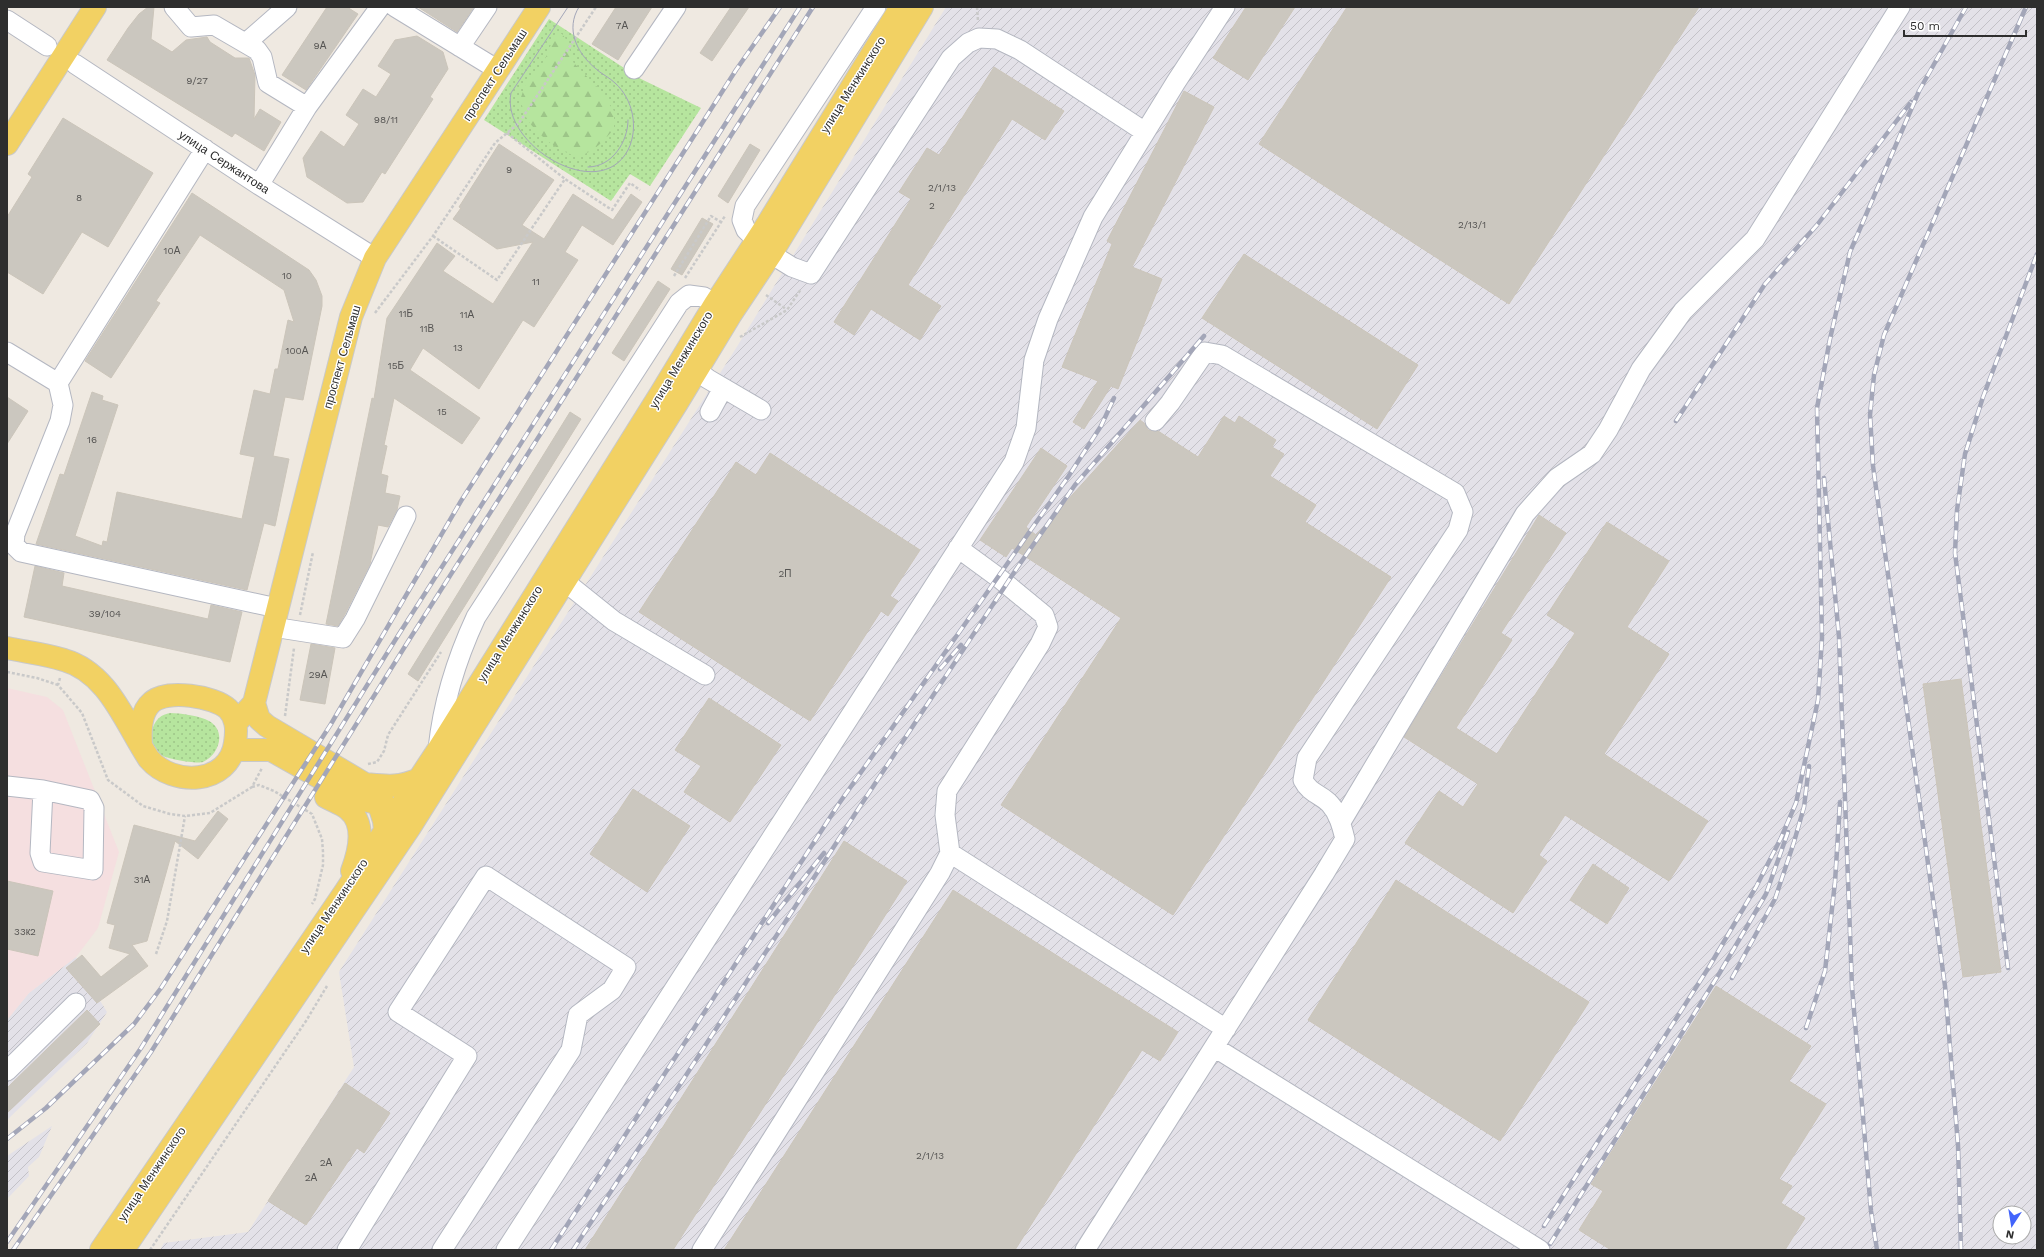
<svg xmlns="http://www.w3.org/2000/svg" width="2044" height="1257" font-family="'Work Sans',sans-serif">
<defs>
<pattern id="industrial-furrows" width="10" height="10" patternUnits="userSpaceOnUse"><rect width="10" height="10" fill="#e3e1e8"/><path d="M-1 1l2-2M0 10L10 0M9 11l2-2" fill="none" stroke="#c3c1c7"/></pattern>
<pattern id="grass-dots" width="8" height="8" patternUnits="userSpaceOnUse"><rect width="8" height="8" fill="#b6e59e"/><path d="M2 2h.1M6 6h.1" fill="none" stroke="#9dc588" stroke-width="1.8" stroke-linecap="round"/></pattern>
<pattern id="forest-firs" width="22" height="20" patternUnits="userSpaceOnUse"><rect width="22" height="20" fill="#b6e59e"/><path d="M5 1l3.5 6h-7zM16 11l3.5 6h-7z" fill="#9dc588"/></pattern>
</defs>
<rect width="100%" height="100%" fill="#efe9e1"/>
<!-- industrial -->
<path fill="url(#industrial-furrows)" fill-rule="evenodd" d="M946,7H2037V1250H160L164,1243L248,1232L354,1067L339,972L738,345ZM2000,1213H2024V1237H2000Z
M76,957L95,980L99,999L107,1012L87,1043L7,1120V1020L29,993Z
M52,1126L39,1157L28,1167L29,1176L7,1199V1156Z"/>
<!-- medical -->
<path fill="#f5dfe0" d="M7,688L47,697L63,710L119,852L98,928L76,957L29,993L7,1020Z"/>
<!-- grass -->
<path fill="url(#grass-dots)" d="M549,19L641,79L701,108L650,186L630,174L611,201L484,120Z
M170,713C180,713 201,716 209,721C227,731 219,755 203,762C196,764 167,759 161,755C148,747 149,727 159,718C162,715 166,714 170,713Z"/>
<!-- forest -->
<path fill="url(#forest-firs)" d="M555,34H562L568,42L572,61L597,87L614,111V129C605,139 594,153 580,155C564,158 533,131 526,117C524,112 522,105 520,100L526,83L538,71L546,57Z"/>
<!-- building -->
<path fill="#cbc7bf" stroke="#cbc5ba" d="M148,7H154L151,39L172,52L186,40L207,37L210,42L235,58H249L255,75L254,119L260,109L281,122L264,151L235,133L232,137L107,60L128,28L139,14Z
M327,7H347L358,14L306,90L282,75Z
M418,7H474L457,32Z
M616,7H652L618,60L592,44Z
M731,7H749L712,61L700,53Z
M1246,7H1295L1248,80L1213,58Z
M1347,7H1699L1509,304L1259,144Z
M417,36L443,52L448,69L430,97L433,99L385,174L382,172L363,202L347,203L307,177L303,158L321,131L344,147L359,124L346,115L363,89L376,97L391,74L378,66L395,40Z
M994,67L1064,111L1045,140L1012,119L908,285L941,306L920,340L871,309L854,335L834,322L911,199L899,192L927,148L939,155Z
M1184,91L1214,107L1132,267L1162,279L1118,389L1111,386L1084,429L1073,422L1098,381L1062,367L1112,244L1107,241Z
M63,118L153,173L108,247L82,232L43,294L7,272V217L32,177L28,174Z
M499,144L554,180L522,225L544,239L573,194L613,220L631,194L642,202L613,245L582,225L565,252L578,260L534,327L523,320L479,389L423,348L410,370L480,418L462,444L394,398L384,445L387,446L381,474L388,476L385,493L400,496L397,510L388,527L378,525L370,564L345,614L338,626L326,624L372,398L374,399L387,318L437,243L455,256L443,271L493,304L533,242L497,249L453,219L461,208L459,207Z
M750,144L760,150L728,203L718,196Z
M192,193L309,270L316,280L322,296V306L303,400L285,397L273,456L289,459L275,526L264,523L247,590L36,544L60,474L64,475L92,392L103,396L102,400L118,405L75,536L102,546L103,541L107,542L117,492L242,519L255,457L240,454L254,390L270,394L275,369H278L288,320L294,322L284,290L200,235L156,301L160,303L111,378L85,361Z
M702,218L713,224L682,275L671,269Z
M1244,254L1418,365L1377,429L1202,318Z
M658,281L670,289L624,361L612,353Z
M7,397L28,411L7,444Z
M570,412L581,419L418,681L408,674Z
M1224,416L1235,423L1239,416L1276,440L1272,447L1284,454L1270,476L1316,505L1305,522L1391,577L1173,915L1001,805L1121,618L1012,548L1006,557L980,540L1041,448L1067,466L1026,527L1036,535L1140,420L1144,423L1148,430L1158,431L1198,457Z
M770,453L920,550L890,596L898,601L888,616L881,611L810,721L639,612L736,462L756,475Z
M1539,515L1566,533L1501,633L1512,640L1456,728L1497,754L1575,633L1547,615L1607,522L1669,561L1627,627L1669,654L1604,754L1708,821L1669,881L1565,815L1539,855L1547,861L1513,913L1405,843L1439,791L1463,807L1478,784L1404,737Z
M35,566L64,573L62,586L208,619L211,605L242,612L230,662L24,617Z
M311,644L335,648L325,704L300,700Z
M1961,679L2001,972L1963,977L1923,684Z
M709,698L781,745L730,822L684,792L701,766L675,750Z
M633,789L690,826L647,892L590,854Z
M218,811L228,819L198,859L175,841L147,941L132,945L148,966L97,1003L66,968L82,955L101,977L130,954L109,948L115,925L107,923L134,825L195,841Z
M844,841L907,881L673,1250H585Z
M1593,864L1629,888L1607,924L1570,900Z
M1396,880L1589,1002L1500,1141L1308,1020Z
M7,881L53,891L38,956L7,949Z
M953,890L1178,1032L1160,1061L1142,1050L1015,1250H724Z
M1716,986L1811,1046L1789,1081L1826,1104L1779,1179L1792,1186L1781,1203L1805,1218L1785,1250H1611L1579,1230L1603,1191L1591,1184Z
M87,1010L100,1024L7,1113V1088Z
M345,1083L390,1113L364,1153L357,1148L306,1225L268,1201Z"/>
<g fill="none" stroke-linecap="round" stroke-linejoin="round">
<!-- minor casing -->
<g stroke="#b4b7c1" stroke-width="21">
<path id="minor" d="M174,7L191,27L214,25L257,50L262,57L268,83L307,107
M395,7L498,70
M876,7L745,206L742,220L746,230L771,254L792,267L811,274L951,58L968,43L979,38L997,39L1020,50L1145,132
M7,20L47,46
M246,43L287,7
M460,47L487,7
M75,64L259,185L375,258
M634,69L676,7
M205,149L58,383L63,405L60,421L15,534L14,545L21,552L277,608
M259,185L307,107L380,7
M7,352L58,383
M685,362L708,379L761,410
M710,412L723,388
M564,581L614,621L705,675
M273,627L343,638L355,619L406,516
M438,749C443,701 456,660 476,617L679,303L689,295L704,297L715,304
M7,786L43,790L90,800L94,808L93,870L43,862L40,853L43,790
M1341,822L1525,514L1557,478L1592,454L1608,430L1641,369L1683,311L1755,239L1900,7
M950,853L1226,1029
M1214,1047L1540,1250
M7,1071L76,1003
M347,1250L467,1056L398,1012L486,876L626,967L612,990L578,1015L571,1050L442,1250
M506,1250L1014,462L1026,428L1034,360L1048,319L1093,217L1176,82L1225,7
M702,1250L940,873L950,853L945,815L947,791L1040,644L1048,627L1044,615L999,578L958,548
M1085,1250L1324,874L1345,839C1342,827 1339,814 1330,804C1321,794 1310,794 1303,780L1307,758L1458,530L1463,512L1455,493L1222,355L1205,352L1170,403L1155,421"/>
</g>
<!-- major casing -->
<g stroke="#c9c9c9" stroke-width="24">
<path id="major" d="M7,144L95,7
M7,648C26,652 46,654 64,660C109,673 125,723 149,759C173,787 229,785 235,743C236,736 237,729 235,722C234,718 231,712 228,709C214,696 167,689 152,702C140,712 140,731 141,745
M254,703L259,719L267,726L365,784L379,805L384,821L386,840
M236,723L254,703L351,317L375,258L539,7
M234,750H271L356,798L385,805
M365,784C387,786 398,788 419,779
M326,797C333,801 342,804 348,809C367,824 359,852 352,871
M101,1250L345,892L438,750L661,393L715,304L768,223L901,7
M123,1250L410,827L677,403L731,314L771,254L922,7"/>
</g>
<!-- path -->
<path stroke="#c9c9c9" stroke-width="2.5" stroke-dasharray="3 2" stroke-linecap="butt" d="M977,7L978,21
M507,133L565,179
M433,236L497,280L565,179L612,210L630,183L640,190
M674,276L711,216L721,222
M685,278L725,216
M766,295L786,309
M375,313L433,236L495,143L519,123L596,7
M740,337L787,310L801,289
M300,615L313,552
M7,672L37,678L58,685
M60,678L58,685L82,713L108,780L143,806L170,814L185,816L210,813L252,787L262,768
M285,716L294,648
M368,764L377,762L384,751L388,735L441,652
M252,787L259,785L274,791L312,814L322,839L323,852V865L315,899L312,904
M156,954L167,921L185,816
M150,1250L306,1021L327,986"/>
<!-- minor -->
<use href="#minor" stroke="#fff" stroke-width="19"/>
<!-- major -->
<use href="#major" stroke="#f2d163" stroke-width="22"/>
<!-- tram -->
<path stroke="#a3a6b8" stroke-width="1" d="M568,7L511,93C500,144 599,205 628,150C639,128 633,99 615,83C609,77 601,74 595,68C577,53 565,29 579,7
M588,167C612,167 628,142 628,120"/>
<!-- rail casing -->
<g stroke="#a3a6b8" stroke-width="4.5">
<path id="rail" d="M1676,421L1765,284L1817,225L1911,102
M1824,478L1839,637L1852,987L1871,1211L1877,1250
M940,669L961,645
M768,923L824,853
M2008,968L1955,553L1957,510L1965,454L1983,397L2037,254
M1732,978L1775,899L1794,842L1804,807L1809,766
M1806,1028L1825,971L1835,882L1840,802
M7,1139L46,1108L134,1024L161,988L331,724L461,501L736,70L780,7
M1544,1226L1709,967L1756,887L1781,838L1796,803L1818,700L1822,638L1817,408L1830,339L1850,252L1919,91L1966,7
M7,1242L141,1048L399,634L800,7
M1550,1244L1719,974L1766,894L1788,832
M13,1250L151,1052L409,640L813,7
M551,1250L838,805L1068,477L1101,426L1114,398
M573,1250L855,814L1017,568L1075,485L1204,336
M1961,1250L1958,1145L1945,986L1873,466L1870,415L1874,375L1884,335L2026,7"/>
</g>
<!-- rail -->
<use href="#rail" stroke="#fff" stroke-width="3" stroke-dasharray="9" stroke-linecap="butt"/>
</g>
<g text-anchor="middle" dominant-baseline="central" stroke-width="3" stroke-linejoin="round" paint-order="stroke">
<!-- number labels -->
<g font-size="10" fill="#555452">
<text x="622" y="25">7А</text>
<text x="320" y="45">9А</text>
<text x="197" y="80">9/27</text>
<text x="386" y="119">98/11</text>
<text x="509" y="169">9</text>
<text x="942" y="187">2/1/13</text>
<text x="79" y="197">8</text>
<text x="932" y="205">2</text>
<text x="1472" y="224">2/13/1</text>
<text x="172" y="250">10А</text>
<text x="287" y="275">10</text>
<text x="536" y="281">11</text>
<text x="406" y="313">11Б</text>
<text x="467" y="314">11А</text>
<text x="427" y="328">11В</text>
<text x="458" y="347">13</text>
<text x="297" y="350">100А</text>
<text x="396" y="365">15Б</text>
<text x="442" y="411">15</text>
<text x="92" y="439">16</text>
<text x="785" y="573">2П</text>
<text x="105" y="613">39/104</text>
<text x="318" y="674">29А</text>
<text x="142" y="879">31А</text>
<text x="25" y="931">33к2</text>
<text x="930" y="1155">2/1/13</text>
<text x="326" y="1162">2А</text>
<text x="311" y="1177">2А</text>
</g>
<!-- street labels -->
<g font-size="12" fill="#2e2e2e" stroke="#fff">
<text transform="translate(495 75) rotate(-57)">проспект Сельмаш</text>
<text transform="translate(853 85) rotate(-58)">улица Менжинского</text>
<text transform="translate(224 162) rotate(33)">улица Сержантова</text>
<text transform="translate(342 357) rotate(-74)">проспект Сельмаш</text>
<text transform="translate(681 360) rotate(-59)">улица Менжинского</text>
<text transform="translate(510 634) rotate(-58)">улица Менжинского</text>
<text transform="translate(334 906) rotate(-56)">улица Менжинского</text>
<text transform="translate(152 1174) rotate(-56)">улица Менжинского</text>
</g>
</g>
<!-- border -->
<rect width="2044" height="1257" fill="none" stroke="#2e2e2e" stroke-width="16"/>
<!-- north arrow -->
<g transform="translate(2012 1225) rotate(192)"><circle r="19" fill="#ffffff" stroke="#ababab"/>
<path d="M0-3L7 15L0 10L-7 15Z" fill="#4264fb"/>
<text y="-6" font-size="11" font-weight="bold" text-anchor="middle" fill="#2e2e2e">N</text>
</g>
<!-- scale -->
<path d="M1904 30v6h122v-6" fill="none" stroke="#2e2e2e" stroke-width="2"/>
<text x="1910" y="30" font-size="12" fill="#2e2e2e" stroke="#ffffff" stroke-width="3" paint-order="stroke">50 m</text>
</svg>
